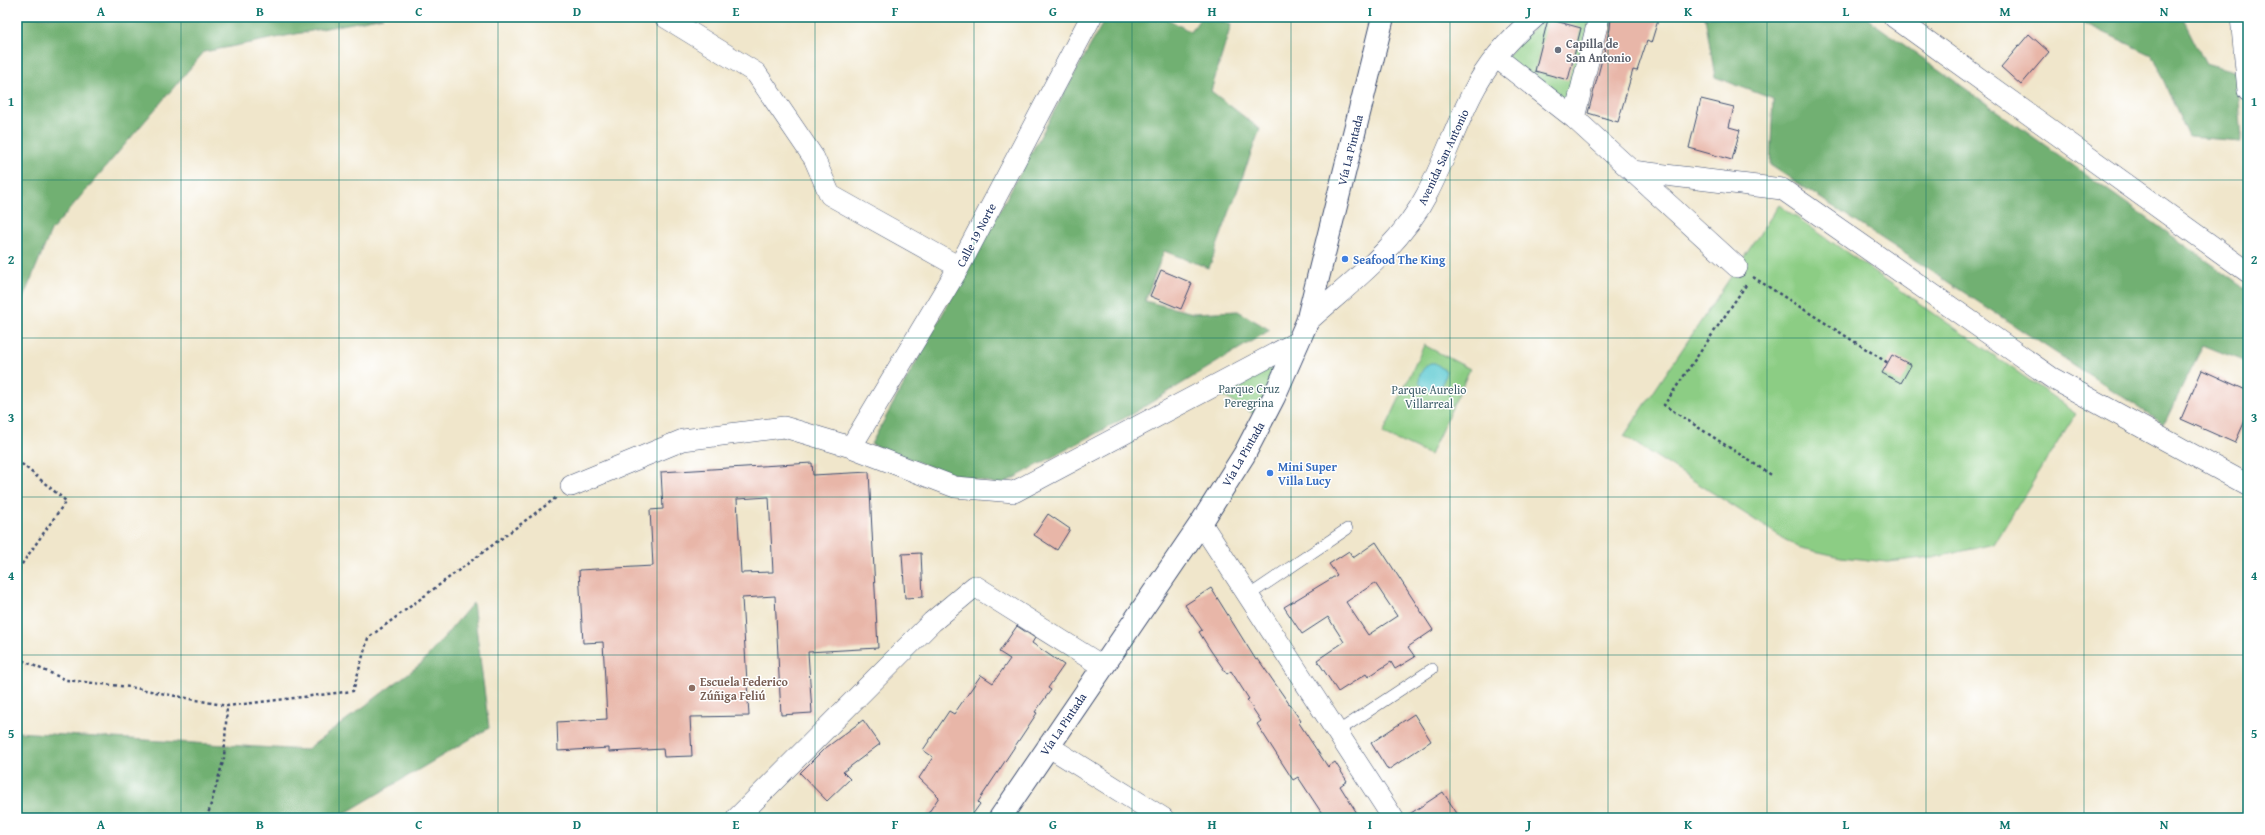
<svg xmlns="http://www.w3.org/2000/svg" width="2265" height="835" font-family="'Gentium Book Plus',serif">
<rect width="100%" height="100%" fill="#fff"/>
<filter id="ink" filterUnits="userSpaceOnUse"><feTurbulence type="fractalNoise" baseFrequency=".025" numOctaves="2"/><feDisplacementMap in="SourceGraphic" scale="8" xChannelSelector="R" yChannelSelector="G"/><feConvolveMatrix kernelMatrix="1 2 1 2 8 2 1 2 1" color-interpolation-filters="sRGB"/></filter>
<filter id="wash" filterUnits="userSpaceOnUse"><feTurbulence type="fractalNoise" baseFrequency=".012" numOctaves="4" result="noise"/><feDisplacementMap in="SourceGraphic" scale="16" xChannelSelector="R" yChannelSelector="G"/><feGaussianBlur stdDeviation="0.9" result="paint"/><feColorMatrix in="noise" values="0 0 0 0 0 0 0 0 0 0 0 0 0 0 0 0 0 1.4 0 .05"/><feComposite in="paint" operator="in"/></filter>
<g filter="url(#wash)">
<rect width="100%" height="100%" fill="#f0e6cb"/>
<!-- green -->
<path fill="#8ccd84" stroke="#547e71" d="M1544,17H1591L1566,109L1505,58Z
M1779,205L2076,413L1994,544L1941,556L1887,562L1841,557L1797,547L1624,436Z
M1424,345L1470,369L1430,455L1383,434Z
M1281,362L1256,415L1221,395Z"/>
<!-- forest -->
<path fill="#71b072" stroke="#467068" d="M17,17H383L204,52L51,231L17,313Z
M1106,17H1164L1191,32L1201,17H1215L1231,25L1211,91L1260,129L1209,268L1164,251L1145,301L1193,313L1238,311L1270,330L1132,414L1001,485L944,472L871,444Z
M1705,17H1865L2248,290V363L2203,345L2164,424L1770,165L1773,99L1715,77Z
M2083,17H2182L2205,63L2237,72L2242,141L2189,137L2152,55L2086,24Z
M473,603L489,728L337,818H17V732L306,750L422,663Z"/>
<!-- water -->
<path fill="#5dcad2" stroke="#3c7c98" d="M1430,363H1435L1446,371L1442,386L1437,392L1427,390L1419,383C1419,374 1422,369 1430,363Z"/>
<g id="blocks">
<!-- building -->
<path fill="#e8b6a8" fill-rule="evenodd" d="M1611,17H1659L1651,43L1647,41L1637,71L1633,70L1618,122L1588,113L1610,29Z
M1548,19L1581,28L1568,80L1535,71Z
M2029,34L2049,52L2021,85L2001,67Z
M1701,99L1734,107L1729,127L1740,130L1732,160L1689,148Z
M1161,270L1192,283L1181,309L1150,296Z
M1892,355L1911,365L1901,383L1882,373Z
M2202,370L2248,391V414L2235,443L2181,419Z
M812,463L813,475L869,472L878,648L808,652L812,713L781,715L775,596L742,598L749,716L690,717L692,756L664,757L663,749L609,752V748L558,751L557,722L607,719L603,642L583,643L579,570L653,566L650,510L663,509L661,472ZM769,497L773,572L741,573L737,499Z
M1048,514L1070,529L1057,550L1034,535Z
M1376,542L1433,630L1408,647L1415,657L1395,669L1391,662L1368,677L1366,674L1338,692L1317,660L1344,642L1328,617L1302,634L1284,607L1337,575L1329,564L1349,551L1353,558ZM1375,583L1397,616L1368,635L1346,602Z
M921,553L923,597L905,598L902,554Z
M1211,588L1256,660L1258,659L1301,721L1299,723L1328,767L1335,762L1347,781L1340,786L1360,818H1325L1298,777L1293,780L1257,724L1261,721L1247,700L1249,699L1231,671L1227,674L1211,651L1199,632L1202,630L1185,605Z
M1017,626L1035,638L1032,643L1064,665L1048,688L1051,690L1035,712L1037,713L978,802L980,804L970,818H925L939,797L919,778L933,757L923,750L949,711L954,714L981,675L993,683L1010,659L999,652Z
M1414,714L1431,741L1388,770L1371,743Z
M863,720L880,744L843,772L850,779L827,801L800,773L823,750Z
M1443,792L1460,818H1405V817Z"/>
</g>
</g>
<g filter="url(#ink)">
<use href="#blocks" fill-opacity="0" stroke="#3b4a6e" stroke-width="1"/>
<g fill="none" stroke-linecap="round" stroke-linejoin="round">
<!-- lane casing -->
<g stroke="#3b4a6e" stroke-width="12">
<path id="lane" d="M1248,596L1347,529
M1337,732L1432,669"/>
</g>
<!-- street casing -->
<g stroke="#3b4a6e" stroke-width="22">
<path id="street" d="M665,17L756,73L814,158L830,195L959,267
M1894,17L2248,272
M2241,17L2248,91
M1496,57L1574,118L1737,267
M1574,118L1599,17
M1632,171L1782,189L2052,378L2248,485
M1307,322C1350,283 1400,247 1427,194C1444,162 1455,127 1472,94C1487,64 1509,39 1535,17
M851,447L959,267L1091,17
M571,486L683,440L784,427L851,447L955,487L1014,492L1299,341
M1201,523L1393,818
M1048,746L1163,818
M737,818L932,622L975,586L1102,666"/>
</g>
<!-- secondary casing -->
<g stroke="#3b4a6e" stroke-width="24">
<path id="secondary" d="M1000,818L1201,523L1244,455L1274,397L1307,322L1383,17"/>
</g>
<!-- path -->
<path stroke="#3b4a6e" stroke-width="2.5" stroke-dasharray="3 3" stroke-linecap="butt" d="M1753,277L1888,363
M1746,285L1664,405L1773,476
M17,460L66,501L17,571
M17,658L66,680L130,687L227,706L353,691L368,638L557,497
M207,818L224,758L227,706"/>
<!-- lane -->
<use href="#lane" stroke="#fff" stroke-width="11"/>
<!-- street -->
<use href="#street" stroke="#fff" stroke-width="21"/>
<!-- secondary -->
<use href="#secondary" stroke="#fff" stroke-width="22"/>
</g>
</g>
<!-- grid -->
<path fill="none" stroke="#0f766e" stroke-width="1" stroke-opacity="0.55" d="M181,17V818M339,17V818M498,17V818M657,17V818M815,17V818M974,17V818M1132,17V818M1291,17V818M1450,17V818M1608,17V818M1767,17V818M1926,17V818M2084,17V818M17,180H2248M17,338H2248M17,497H2248M17,655H2248"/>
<!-- markers -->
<circle fill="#6b7280" stroke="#fff" stroke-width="1.5" cx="1558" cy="50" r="4"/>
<g fill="#3f7fe0" stroke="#fff" stroke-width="1.5">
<circle cx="1345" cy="259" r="4"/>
<circle cx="1270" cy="473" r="4"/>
</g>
<circle fill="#8d6e63" stroke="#fff" stroke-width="1.5" cx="692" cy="688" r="4"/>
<g text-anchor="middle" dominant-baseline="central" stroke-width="3" stroke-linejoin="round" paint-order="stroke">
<!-- worship labels -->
<g font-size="12" font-weight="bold" fill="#5b616d" stroke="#fff" text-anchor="start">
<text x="1566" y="43">Capilla de<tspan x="1566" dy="14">San Antonio</tspan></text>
</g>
<!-- street labels -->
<g font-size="12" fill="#1b2f5e" stroke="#fff">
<text transform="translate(1350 150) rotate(-76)">Vía La Pintada</text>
<text transform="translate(1443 157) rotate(-65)">Avenida San Antonio</text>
<text transform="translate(976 235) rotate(-62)">Calle 19 Norte</text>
<text transform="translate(1243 454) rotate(-60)">Vía La Pintada</text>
<text transform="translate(1063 724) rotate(-56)">Vía La Pintada</text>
</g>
<!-- shop labels -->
<g font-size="12" font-weight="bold" fill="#366cbe" stroke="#fff" text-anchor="start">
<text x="1353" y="259">Seafood The King</text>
<text x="1278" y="466">Mini Super<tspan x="1278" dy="14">Villa Lucy</tspan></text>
</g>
<!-- park labels -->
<g font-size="12" fill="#3d5e69" stroke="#fff">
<text x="1249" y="388">Parque Cruz<tspan x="1249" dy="14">Peregrina</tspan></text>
<text x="1429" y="389">Parque Aurelio<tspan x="1429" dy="14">Villarreal</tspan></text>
</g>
<!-- education labels -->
<g font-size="12" font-weight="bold" fill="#785e54" stroke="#fff" text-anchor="start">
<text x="700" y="681">Escuela Federico<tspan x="700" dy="14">Zúñiga Feliú</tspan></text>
</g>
</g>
<!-- margin -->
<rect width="2265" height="835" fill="none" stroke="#fff" stroke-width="44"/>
<rect x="22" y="22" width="2221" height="791" fill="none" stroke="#0f766e" stroke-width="1.5"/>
<g font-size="13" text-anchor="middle" font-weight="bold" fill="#0f766e">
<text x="101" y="16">A</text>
<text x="260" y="16">B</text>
<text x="419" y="16">C</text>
<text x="577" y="16">D</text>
<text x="736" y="16">E</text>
<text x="895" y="16">F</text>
<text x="1053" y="16">G</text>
<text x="1212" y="16">H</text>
<text x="1370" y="16">I</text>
<text x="1529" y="16">J</text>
<text x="1688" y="16">K</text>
<text x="1846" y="16">L</text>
<text x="2005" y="16">M</text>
<text x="2164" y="16">N</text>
<text x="11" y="106">1</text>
<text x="2254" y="106">1</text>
<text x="11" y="264">2</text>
<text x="2254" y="264">2</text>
<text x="11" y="422">3</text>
<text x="2254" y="422">3</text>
<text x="11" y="580">4</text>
<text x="2254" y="580">4</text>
<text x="11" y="738">5</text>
<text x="2254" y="738">5</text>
<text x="101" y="829">A</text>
<text x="260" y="829">B</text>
<text x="419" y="829">C</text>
<text x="577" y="829">D</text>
<text x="736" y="829">E</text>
<text x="895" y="829">F</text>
<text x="1053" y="829">G</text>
<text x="1212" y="829">H</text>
<text x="1370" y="829">I</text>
<text x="1529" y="829">J</text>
<text x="1688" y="829">K</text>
<text x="1846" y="829">L</text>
<text x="2005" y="829">M</text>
<text x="2164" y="829">N</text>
</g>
</svg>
